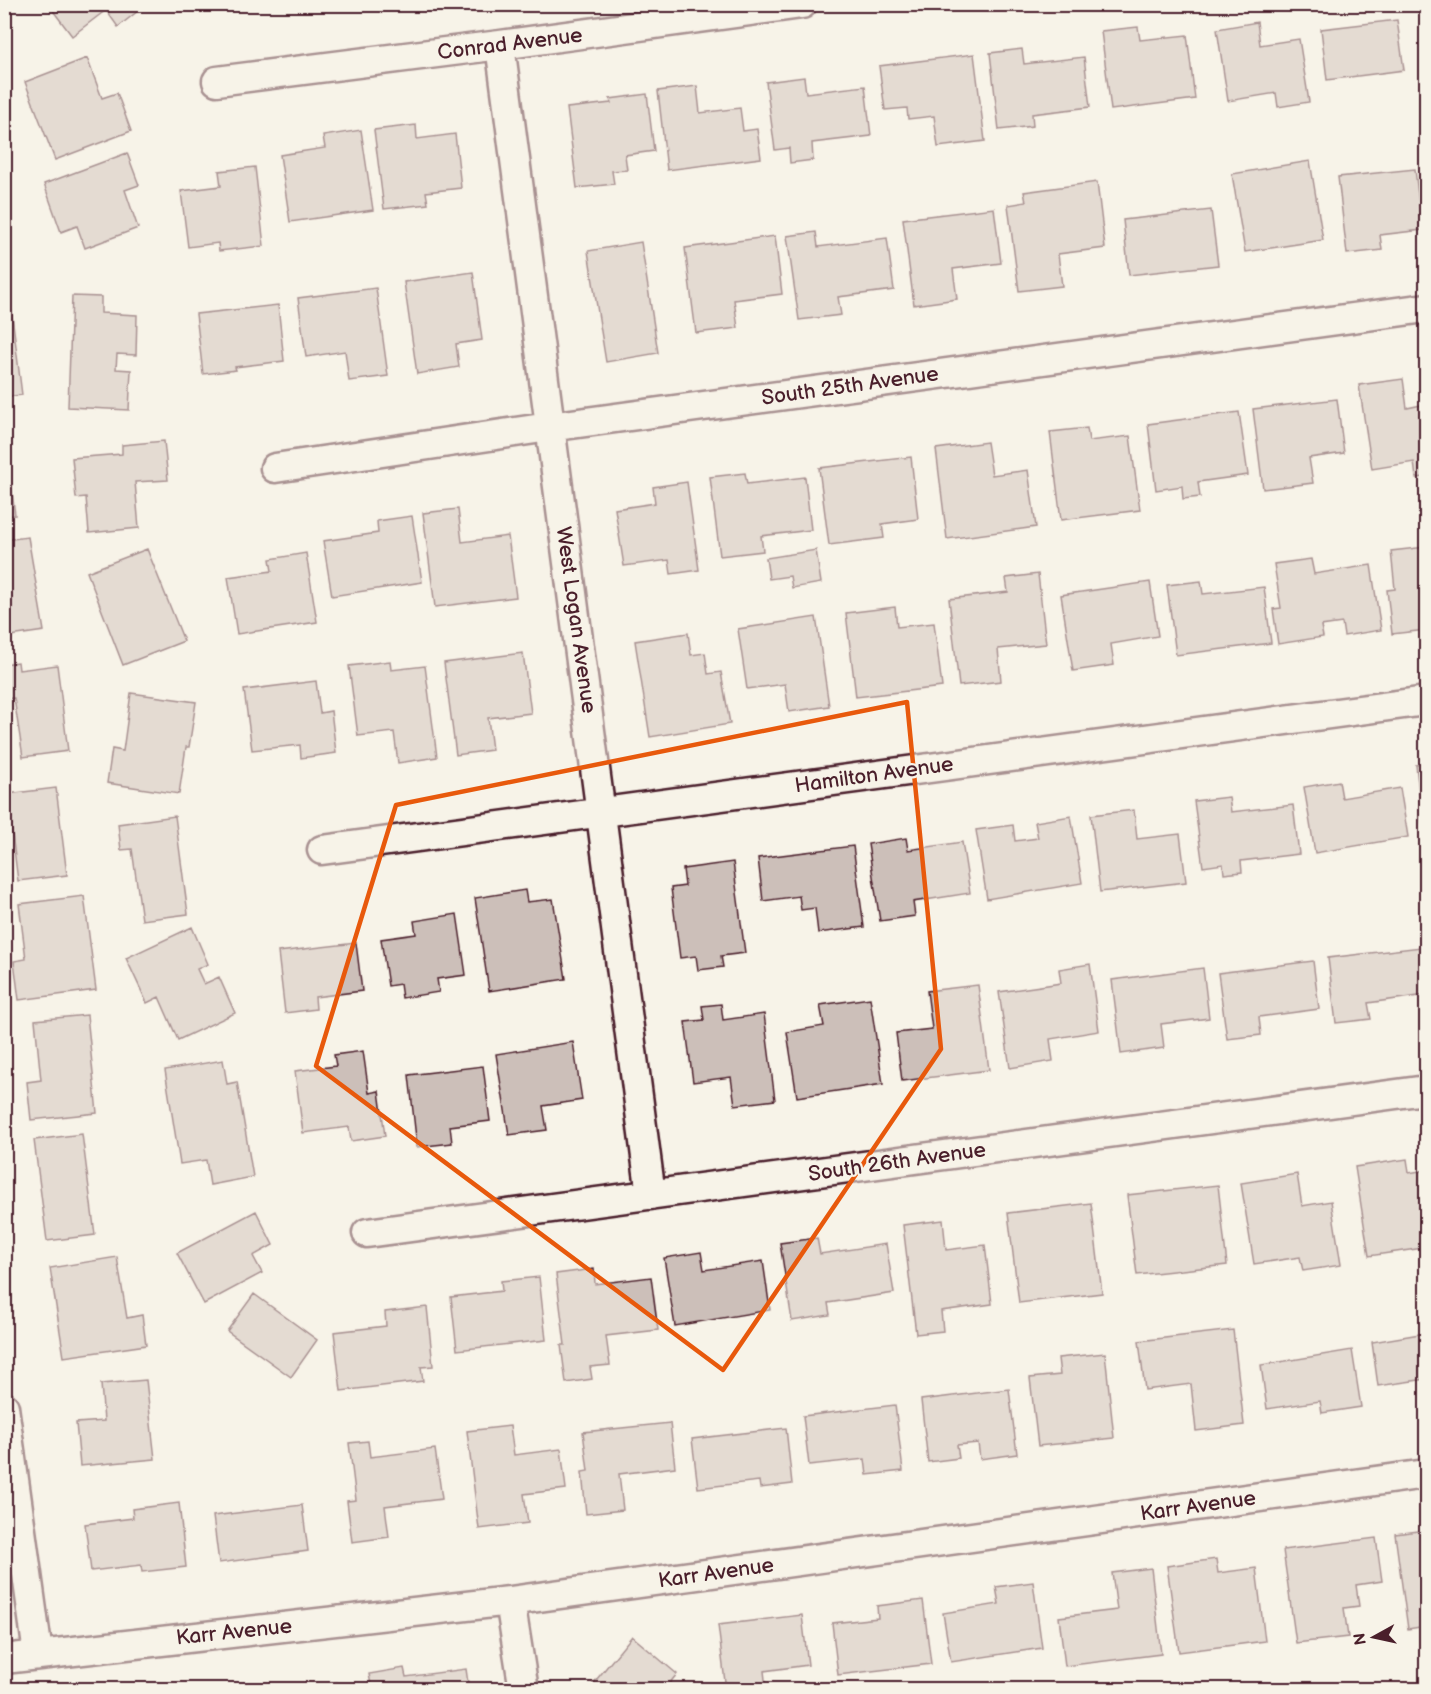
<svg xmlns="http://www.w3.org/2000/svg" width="1431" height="1694" font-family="'Balsamiq Sans',sans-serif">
<rect width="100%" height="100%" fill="#f7f3e8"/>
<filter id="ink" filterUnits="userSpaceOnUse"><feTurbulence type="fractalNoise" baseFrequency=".0167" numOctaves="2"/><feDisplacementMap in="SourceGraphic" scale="12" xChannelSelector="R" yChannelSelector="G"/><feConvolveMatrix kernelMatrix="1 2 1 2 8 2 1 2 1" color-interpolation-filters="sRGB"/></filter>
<g filter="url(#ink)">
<!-- building -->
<path fill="#ccbfb9" stroke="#4a1f2b" stroke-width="1.5" d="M48,4H143L144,6L118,27L106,10L72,36Z
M1397,20L1404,70L1327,80L1321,29Z
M1257,22L1260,45L1299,39L1309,102L1278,107L1276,93L1228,101L1217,29Z
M1138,27L1140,40L1187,35L1195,99L1111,110L1101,31Z
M1022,49L1024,64L1084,57L1090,107L1032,114L1033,126L999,130L990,53Z
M974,54L985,141L938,147L934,116L908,119L907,108L885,110L879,66Z
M87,58L102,98L117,93L131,131L55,160L25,82Z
M804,77L806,93L865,86L871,136L812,143L813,160L790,163L789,148L775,150L766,82Z
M697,86L700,113L740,108L743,131L757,129L761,158L667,170L658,91Z
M647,94L654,151L625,155L627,170L612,171L614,184L577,188L567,108L611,103L610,99Z
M416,125L417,139L455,134L461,188L426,192L428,204L384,209L374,130Z
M361,130L373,210L290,222L280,155L325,148L323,136Z
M127,153L139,185L125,190L138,228L85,248L77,226L61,232L44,184Z
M1310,161L1323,240L1245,252L1232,174Z
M255,167L264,246L219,251L218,243L188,247L181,191L221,186L219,171Z
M1415,169L1422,230L1380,235L1382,250L1347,254L1338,177Z
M1097,182L1105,248L1058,254L1062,286L1019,291L1008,205L1026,202L1024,192Z
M994,208L1001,263L953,269L957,299L914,305L903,219Z
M1211,210L1218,265L1129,275L1123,220Z
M816,232L818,247L887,238L894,290L838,297L841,315L799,320L787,236Z
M775,236L782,294L734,300L738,328L696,333L685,248Z
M641,242L658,353L606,362L588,251Z
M473,272L482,340L456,344L459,367L417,374L404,282Z
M376,288L388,376L349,381L345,351L306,357L298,298Z
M72,296L101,297V313L137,315L136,355L117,354L116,369L131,370L129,410L68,407Z
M278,305L284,361L235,367L236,370L203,374L196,314Z
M11,307L22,395L4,397V308Z
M1403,379L1407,408L1426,404V477L1416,478L1414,462L1372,469L1359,385Z
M1337,399L1344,453L1309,458L1313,483L1263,489L1253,409Z
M1239,412L1248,475L1198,482L1200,497L1183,499L1182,486L1156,490L1148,424Z
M1087,428L1089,441L1130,436L1140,510L1061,520L1050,432Z
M4,429L15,515L4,516Z
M164,441L168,480L135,482L139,528L89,533L86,497L76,498L72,458L122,454V445Z
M987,442L992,475L1028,470L1036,527L947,539L936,449Z
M911,457L918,519L882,524L884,538L829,545L819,468Z
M745,473L747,484L805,477L811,530L761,536L763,551L720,556L710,477Z
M687,482L699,570L671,574L669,560L624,566L615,509L655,503L653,487Z
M458,509L462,542L508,536L516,597L435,607L423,513Z
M412,516L422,582L332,596L323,541L378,533L377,521Z
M28,537L44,631L4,637V540Z
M1426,547V630L1392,634L1387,590L1395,589L1391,551Z
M147,549L184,641L123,665L87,572Z
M816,550L821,583L792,588L790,576L769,579L766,558Z
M306,553L317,622L237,634L228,577L272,571L270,559Z
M1311,559L1314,574L1371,565L1381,630L1344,636L1342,623L1321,626L1323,637L1278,644L1273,609L1281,608L1274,564Z
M1038,574L1046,644L998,649L1001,681L959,686L949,599L1008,592L1006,578Z
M1201,581L1203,594L1264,587L1271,643L1176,655L1167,585Z
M1150,582L1158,636L1111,644L1114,665L1073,671L1061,595Z
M895,607L897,627L934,623L942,687L856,697L846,613Z
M816,617L829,706L789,712L785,684L747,689L738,629Z
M688,633L691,655L705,653L708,674L721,672L730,724L650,737L635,641Z
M523,653L531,713L488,718L492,750L456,755L444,663Z
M390,661L391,670L425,666L437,757L398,763L394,732L358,736L349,666Z
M18,662L19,670L57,665L68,751L23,757L14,698L4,699V664Z
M316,681L320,713L331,711L336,753L301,758L300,745L252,750L244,690Z
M131,693L196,702L189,747H186L179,794L107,783L112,749L123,751Z
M1426,764V857L1416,765Z
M1339,781L1342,798L1400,788L1408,837L1315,853L1304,787Z
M56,788L67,875L18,881L7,794Z
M1229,797L1231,812L1293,805L1299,854L1241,861L1242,872L1224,874L1223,864L1203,867L1194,801Z
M1134,810L1137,839L1180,834L1186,882L1100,892L1091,815Z
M175,816L188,914L142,920L132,849L121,850L118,824Z
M1071,816L1082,883L987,899L976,830L1013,825L1015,841L1038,838L1035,822Z
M906,838L908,850L962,842L970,893L913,902L915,916L880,921L868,844Z
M853,846L864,927L818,933L815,908L801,910L799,896L763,901L758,858Z
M733,862L745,953L721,956L723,967L698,970L696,956L680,958L671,888L685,886L683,869Z
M525,890L527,902L553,899L566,979L489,991L475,898Z
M84,896L96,990L19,1000L14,961L26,959L19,904Z
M457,914L466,975L437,979L439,992L402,998L400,984L388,986L381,939L416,934L414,921Z
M192,927L208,964L197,969L204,984L219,977L235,1013L178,1040L159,997L147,1003L126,958Z
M356,943L362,991L315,997L316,1009L285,1013L278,952Z
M1421,947L1426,995L1368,1003L1371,1019L1336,1023L1328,958Z
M1313,961L1319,1009L1259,1017L1261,1035L1227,1039L1218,973Z
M1090,964L1099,1031L1050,1039L1053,1061L1010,1068L999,992L1061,983L1059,969Z
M1203,968L1209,1018L1161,1024L1164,1048L1121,1054L1112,980Z
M978,985L989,1070L902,1081L896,1033L932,1029L927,991Z
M870,998L883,1084L797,1097L787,1032L824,1026L820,1005Z
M721,1004L723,1020L764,1014L775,1100L735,1105L731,1077L693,1082L685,1022L704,1020L702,1006Z
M87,1015L97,1113L31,1120L27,1082L41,1080L35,1020Z
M573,1042L582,1100L543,1106L547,1130L509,1135L496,1054Z
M363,1051L369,1093L379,1091L385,1136L351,1141L349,1127L303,1133L295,1071L336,1066L334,1055Z
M223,1060L227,1084L237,1082L253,1177L210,1185L206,1160L180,1164L165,1070Z
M483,1066L490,1121L450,1126L452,1143L417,1147L409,1075Z
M82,1134L95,1235L47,1241L34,1140Z
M1407,1159L1409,1173L1426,1170V1245H1423V1248L1369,1256L1355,1167Z
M1297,1174L1302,1206L1331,1201L1341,1265L1303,1271L1300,1257L1254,1264L1241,1183Z
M1218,1185L1227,1265L1137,1275L1127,1195Z
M1091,1203L1102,1293L1019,1303L1008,1213Z
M256,1211L273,1245L253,1256L262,1273L204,1304L177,1253Z
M943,1220L946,1250L985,1245L992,1304L941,1311L943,1331L916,1334L903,1225Z
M817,1238L820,1254L886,1244L894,1293L828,1303L830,1315L792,1321L780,1243Z
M701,1252L704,1270L763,1261L770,1310L675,1326L664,1258Z
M117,1257L127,1318L142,1315L146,1345L64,1357L50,1268Z
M594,1269L595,1284L651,1277L658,1330L606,1336L610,1365L590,1367L592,1379L566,1383L561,1345H565L556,1274Z
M539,1277L546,1340L457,1350L451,1297L502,1291L501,1281Z
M254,1294L317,1340L291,1377L227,1331Z
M427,1307L433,1366L421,1367L423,1381L341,1391L334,1332L386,1326L385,1312Z
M1233,1330L1244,1425L1196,1431L1191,1384L1145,1390L1139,1341Z
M1426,1333V1379L1378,1386L1372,1342Z
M1352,1350L1361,1407L1322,1413L1320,1401L1267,1409L1261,1365Z
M1105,1353L1114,1438L1038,1446L1030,1378L1060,1375L1058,1358Z
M146,1380L155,1459L80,1466L76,1423L104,1421L101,1384Z
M1009,1389L1017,1454L980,1459L978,1443L957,1445L959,1458L928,1462L921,1400Z
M895,1405L903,1471L867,1475L865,1459L809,1465L803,1416Z
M670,1423L675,1467L619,1474L623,1510L586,1514L582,1472L588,1471L583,1432Z
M510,1426L514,1455L561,1449L566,1489L524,1494L528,1523L479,1529L467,1431Z
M786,1428L792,1484L760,1488L759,1481L698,1488L692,1439Z
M368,1441L370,1457L435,1449L442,1499L385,1506L389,1537L352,1542L347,1501L356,1500L349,1443Z
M179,1503L186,1567L142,1572L141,1565L91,1571L85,1524L133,1518L132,1509Z
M302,1505L308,1551L219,1563L213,1516Z
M1426,1530V1626L1408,1629L1395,1534Z
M1376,1538L1382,1581L1356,1585L1359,1606L1344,1608L1348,1637L1296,1643L1283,1550Z
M1216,1559L1218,1573L1256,1568L1265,1641L1179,1652L1167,1566Z
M1151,1568L1161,1654L1065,1666L1059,1617L1117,1610L1112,1573Z
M1033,1582L1042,1648L951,1662L943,1613L999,1604L996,1587Z
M923,1600L931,1664L838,1675L832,1623L878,1618L877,1606Z
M802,1615L808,1665L764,1671L766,1688L726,1690L718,1625Z
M632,1636L677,1674L664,1690H588Z
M404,1668L406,1677L466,1669L469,1690H372L369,1674Z
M337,1682L338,1690H282Z
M1426,1682V1690H1418L1417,1683Z"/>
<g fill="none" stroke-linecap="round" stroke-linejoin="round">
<!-- minor casing -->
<g stroke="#4a1f2b" stroke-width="33">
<path id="minor" d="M500,45L651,1195
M217,81L500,45L802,4
M275,468L549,427L1426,308
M322,850L1426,701
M367,1233L1426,1090
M4,1407L38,1654
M510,1601L524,1690
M4,1659L510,1601L1426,1474"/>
</g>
<!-- minor -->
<use href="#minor" stroke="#f7f3e8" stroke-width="28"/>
</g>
</g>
<!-- marked area -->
<path d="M0 0H1431V1694H0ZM907,702L941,1049L723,1370L316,1066L396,805Z" fill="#f7f3e8" fill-opacity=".55" fill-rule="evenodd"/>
<path fill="none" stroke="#e8590c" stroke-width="4.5" stroke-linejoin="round" d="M907,702L941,1049L723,1370L316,1066L396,805Z"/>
<g text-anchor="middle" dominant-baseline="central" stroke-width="4.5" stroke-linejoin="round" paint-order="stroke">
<!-- street labels -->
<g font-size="21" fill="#4a1f2b" stroke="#f7f3e8">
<text transform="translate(510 44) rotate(-7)">Conrad Avenue</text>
<text transform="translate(850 386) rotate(-8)">South 25th Avenue</text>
<text transform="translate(576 620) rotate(82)">West Logan Avenue</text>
<text transform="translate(874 775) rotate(-8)">Hamilton Avenue</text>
<text transform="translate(897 1162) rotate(-8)">South 26th Avenue</text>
<text transform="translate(1198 1506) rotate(-8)">Karr Avenue</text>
<text transform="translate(716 1573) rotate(-8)">Karr Avenue</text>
<text transform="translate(234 1632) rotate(-6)">Karr Avenue</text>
</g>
</g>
<!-- margin -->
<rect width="1431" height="1694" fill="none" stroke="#f7f3e8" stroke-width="24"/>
<rect x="12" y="12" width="1407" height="1670" fill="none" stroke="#4a1f2b" stroke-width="2" filter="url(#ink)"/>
<!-- north arrow -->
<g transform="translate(1374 1637) rotate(262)" stroke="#f7f3e8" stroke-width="4.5" paint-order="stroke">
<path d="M0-4.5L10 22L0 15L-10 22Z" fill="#4a1f2b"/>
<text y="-9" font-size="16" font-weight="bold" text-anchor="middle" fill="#4a1f2b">N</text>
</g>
</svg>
